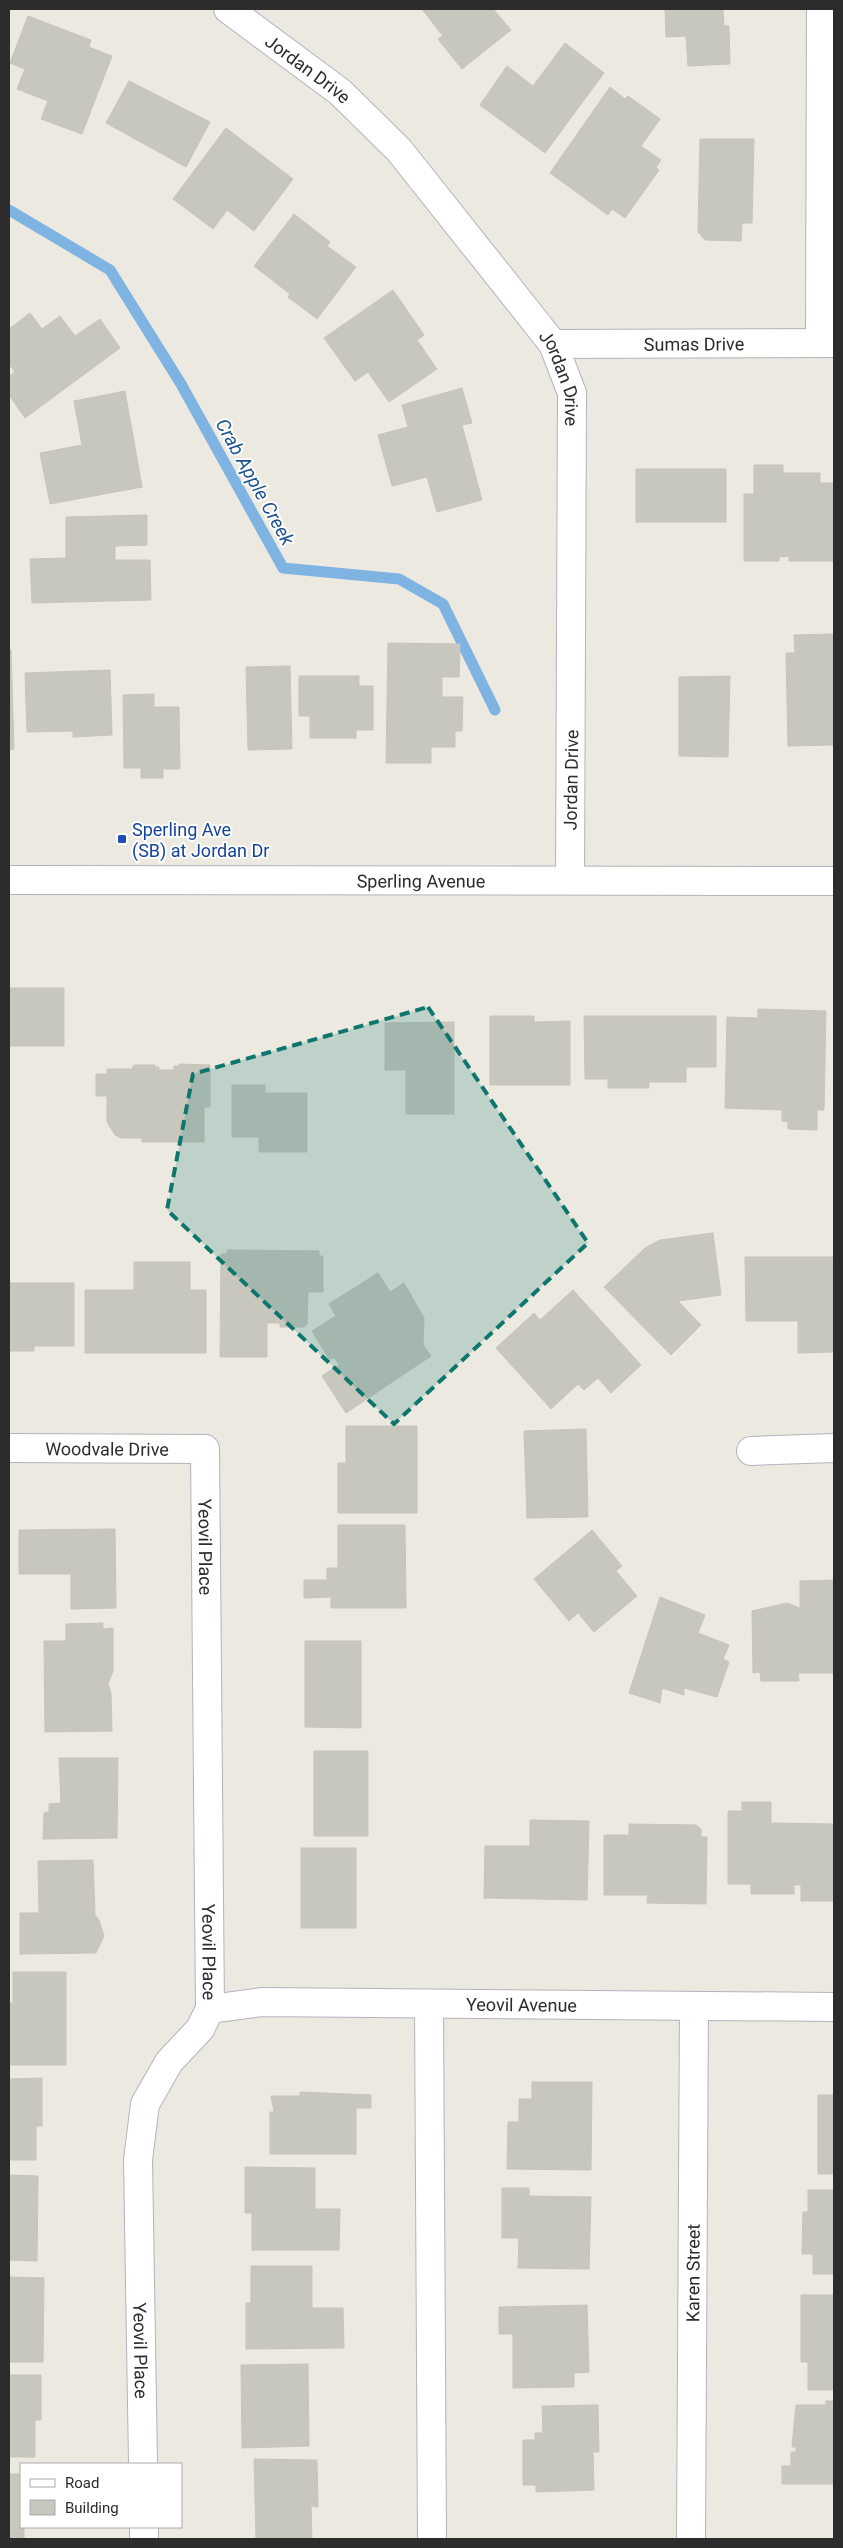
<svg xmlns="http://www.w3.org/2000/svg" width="843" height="2548" font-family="Roboto,sans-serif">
<rect width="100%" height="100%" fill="#ece9e0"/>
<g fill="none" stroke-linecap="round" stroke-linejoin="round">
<!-- stream -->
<path stroke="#7fb4e2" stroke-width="11" d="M9,210L110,270L181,384L283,568L399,579L443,604L495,710"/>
</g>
<!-- building -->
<path fill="#c8c7be" stroke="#c7c5b9" d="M422,9H493L511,30L462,69L438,39L443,36Z
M665,9H723L724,26H729L730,64L688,66L686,36L666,37Z
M28,16L91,40L89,47L112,56L82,134L41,119L48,101L17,89L25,69L10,63Z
M565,43L604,73L545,153L480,105L507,66L533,86Z
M129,81L210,122L186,167L106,123Z
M610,87L625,99L628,96L660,119L641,146L661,160L656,167L659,170L625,218L612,209L608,215L550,173Z
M226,128L293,179L254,231L227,210L213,229L173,199Z
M700,139H754L752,223H742L741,241L705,240L698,232Z
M294,214L330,242L327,246L356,267L317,319L288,297L290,294L254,266Z
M393,290L424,335L417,340L437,369L389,402L368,372L355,381L324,338Z
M30,313L42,329L60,316L75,336L100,319L120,348L25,418L9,395V376L15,372L9,364V329Z
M462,388L472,423L462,425L482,500L437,512L427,477L392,486L378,435L408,427L402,405Z
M125,391L142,487L50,504L40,453L82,445L74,401Z
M754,465H783V473H820V483H834V561H789V556L779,557V561H744V494H754Z
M636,469H726V522H636Z
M147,515V545L115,546V560H150L151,600L32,603L30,559L66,558V517Z
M834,634V745L788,746L786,653H795L794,635Z
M388,643L460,644L459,677H442V697H463L462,731H455V747H431V763H386Z
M9,650H11L14,749L9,750Z
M290,666L292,749L248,750L246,667Z
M110,670L112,735L73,737V731L27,732L25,673Z
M299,676H359V686H373V730H356V738H310V716H299Z
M730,676L728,757L679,756V677Z
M154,694V707H179L180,769H163V778H141V768H124L123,695Z
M9,988H64V1046H9Z
M758,1009L826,1011L824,1110H817V1130L788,1129V1122L782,1121V1110L725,1108L727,1017L758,1018Z
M490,1016H534V1022L570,1021V1085H490Z
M584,1016H716V1067H686V1082H649V1088H608V1079H585Z
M454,1022V1114H406V1070H385V1023Z
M179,1064L210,1065V1107H204V1142H142V1138H121L115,1135L107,1122V1096H96V1074H107V1069H132L134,1065H155V1067H159V1070H174V1066H179Z
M232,1085H265V1093H307V1152H259V1137H232Z
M713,1233L721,1295L678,1301L701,1325L671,1355L604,1287L645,1248L660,1240Z
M227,1250L319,1251V1256H323V1292H308L307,1324L304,1327H280V1323H267V1357H220L221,1254H227Z
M745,1257H834V1352L798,1353V1321H746Z
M134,1262H190V1290H206V1353H85V1290H134Z
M378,1273L390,1292L404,1283L424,1318L423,1345L431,1356L346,1413L322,1376L339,1365L335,1358L329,1359L312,1331L336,1316L329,1304Z
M9,1283H74V1346H34V1351H9Z
M573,1290L641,1365L611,1393L598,1378L584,1390L578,1384L551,1409L496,1348L534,1313L540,1320Z
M346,1426H417V1513H338V1463H346Z
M586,1429L588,1517L527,1518L524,1431Z
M338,1525H405L406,1608H331V1597L304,1598V1580H327V1568H338Z
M115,1529L116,1608L71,1609V1574H19V1530Z
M592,1530L622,1566L616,1571L637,1596L594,1632L578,1613L569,1621L534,1579Z
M834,1580V1673H798L799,1681H761L760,1672L753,1673L752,1611L787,1603L800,1608V1581Z
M660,1597L705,1615L698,1633L729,1645L723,1659L729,1662L717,1697L684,1688V1695L662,1688L660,1703L629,1693Z
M103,1623V1629L113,1628V1671L108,1684L111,1693L112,1731L45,1732L44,1641H66V1624Z
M305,1641H361V1728L305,1727Z
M314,1751H368V1836H314Z
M59,1758H118L117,1838L43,1839L44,1813L49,1812V1804L61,1803Z
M742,1802H771V1823L834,1824V1901H801V1885H794V1894H751V1884H728V1811H742Z
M530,1820L589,1821L587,1900L484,1898L485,1846H530Z
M629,1824L696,1825L701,1829V1837H707L706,1904L647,1903L648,1895H604V1835H629Z
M301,1848H356V1928H301Z
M93,1860L95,1915L99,1920L104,1936L96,1953L20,1954V1913H39L38,1861Z
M13,1972H66V2065H9V2003H13Z
M42,2078V2126H36V2160H9V2079Z
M532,2082H592L591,2170L507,2169L508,2122H519V2099H532Z
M300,2092L371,2095V2108H356V2154H270V2112H274L271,2096H300Z
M818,2095H834V2174H818Z
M245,2167L315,2168V2209H340L339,2250H252V2213H245Z
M9,2175L38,2176L37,2261L9,2260Z
M502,2188H529V2196L591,2197L589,2269L518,2268L519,2238H502Z
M808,2190H834V2274H813V2254H802L803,2212H808Z
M251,2266H312V2308H343L344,2348L246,2349V2303H251Z
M9,2277L44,2278L43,2362H9Z
M801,2295H834V2390H808V2362H801Z
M587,2305L589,2372L574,2373V2387L513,2388V2334H499V2307Z
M308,2364L309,2446L242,2448L241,2365Z
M9,2375H41V2420H35V2457H9Z
M826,2401H834V2484H782V2466H791V2452H796V2447H792L796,2405H826Z
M598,2405L599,2452H593L594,2490L536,2492V2485H523V2440H535V2433H543L542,2406Z
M254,2459L317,2460L318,2507L311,2506L312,2539H256Z
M9,2474H21V2527H24V2539H9Z"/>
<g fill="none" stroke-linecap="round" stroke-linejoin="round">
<!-- minor casing -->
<g stroke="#b3b3be" stroke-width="30">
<g id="minor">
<path id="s1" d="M228,9L340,92L399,150L553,344L572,393L570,880"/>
<path d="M820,343L821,9"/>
<path id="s2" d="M553,344L834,343"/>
<path id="s3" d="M9,880L834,881"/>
<path id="s4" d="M9,1448L205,1449L210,2009L200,2029L169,2062L145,2104L138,2160L143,2464"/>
<path d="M751,1451L834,1448"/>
<path d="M429,2004L432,2539"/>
<path id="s5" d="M210,2009L262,2002L834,2007"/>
<path d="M144,2527V2539"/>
<path id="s6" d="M691,2539L694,2007"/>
</g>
</g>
<!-- minor -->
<use href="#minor" stroke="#fff" stroke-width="28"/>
</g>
<!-- marked area -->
<path fill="#0f766e" fill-opacity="0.2" stroke="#0f766e" stroke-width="4" stroke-dasharray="10 6" stroke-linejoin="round" d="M428,1007L588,1243L394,1424L167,1210L193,1074Z"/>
<!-- markers -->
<rect fill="#1a4fb4" stroke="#fff" stroke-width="2" x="117" y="834" width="10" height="10" rx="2.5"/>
<g text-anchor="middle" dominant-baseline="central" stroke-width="4" stroke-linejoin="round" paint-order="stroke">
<!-- street labels -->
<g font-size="18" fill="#2c2c2c" stroke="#fff">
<text stroke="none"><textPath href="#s1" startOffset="100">Jordan Drive</textPath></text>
<text stroke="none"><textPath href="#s2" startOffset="141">Sumas Drive</textPath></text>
<text stroke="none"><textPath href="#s1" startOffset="505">Jordan Drive</textPath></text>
<text transform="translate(571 780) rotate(-89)">Jordan Drive</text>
<text stroke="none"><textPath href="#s3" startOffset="412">Sperling Avenue</textPath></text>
<text stroke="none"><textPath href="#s4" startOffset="98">Woodvale Drive</textPath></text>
<text stroke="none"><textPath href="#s4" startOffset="294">Yeovil Place</textPath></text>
<text stroke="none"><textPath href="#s4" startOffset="699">Yeovil Place</textPath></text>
<text stroke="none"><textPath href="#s5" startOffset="312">Yeovil Avenue</textPath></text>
<text stroke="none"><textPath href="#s6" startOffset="266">Karen Street</textPath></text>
<text stroke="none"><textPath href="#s4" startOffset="1119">Yeovil Place</textPath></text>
</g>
<!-- transit labels -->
<g font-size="18" fill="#164399" stroke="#fff" text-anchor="start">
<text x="132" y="829">Sperling Ave<tspan x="132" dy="21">(SB) at Jordan Dr</tspan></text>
</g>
<!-- water labels -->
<g font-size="19" font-style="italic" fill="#1c5190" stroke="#fff">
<text transform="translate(255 482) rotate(61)">Crab Apple Creek</text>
</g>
</g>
<!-- border -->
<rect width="843" height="2548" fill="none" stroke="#2c2c2c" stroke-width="20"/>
<!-- legend -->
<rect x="20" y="2463" width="162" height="65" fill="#ffffff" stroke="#ababab"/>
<rect x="30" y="2479" width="25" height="8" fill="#ffffff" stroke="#ababab"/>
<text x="65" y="2488" font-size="15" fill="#2c2c2c">Road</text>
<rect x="30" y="2500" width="25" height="15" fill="#c8c7be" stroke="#ababab"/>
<text x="65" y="2513" font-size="15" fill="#2c2c2c">Building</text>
</svg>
